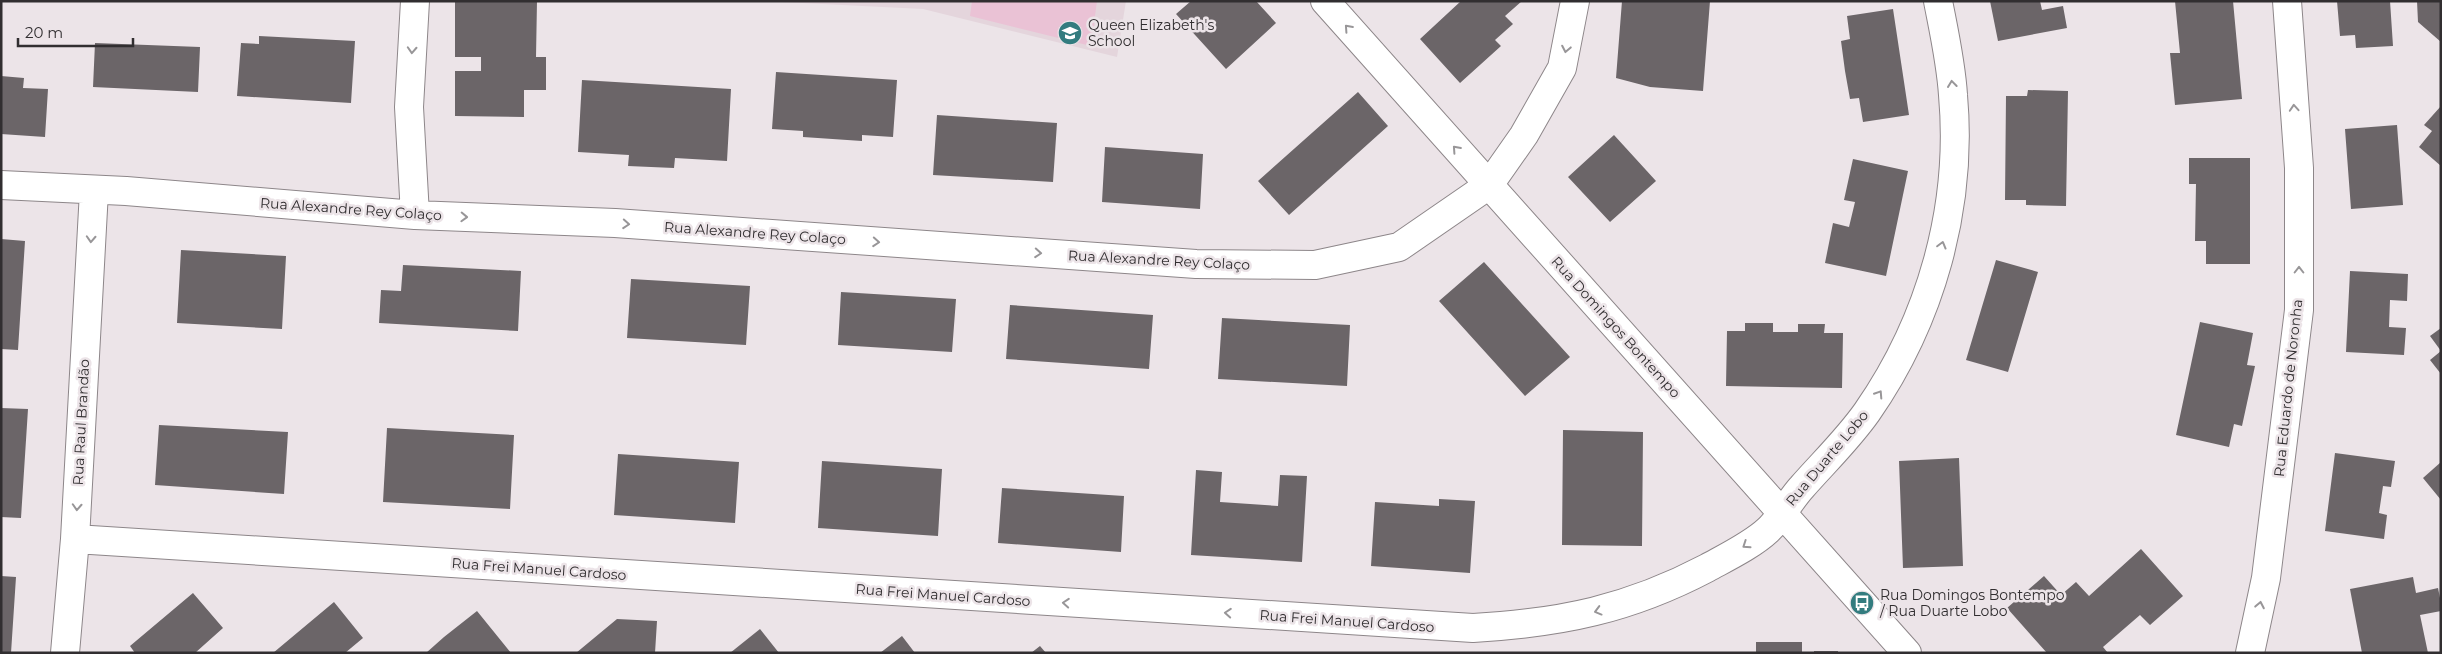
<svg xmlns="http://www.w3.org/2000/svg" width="2442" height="654" font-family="Montserrat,sans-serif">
<rect width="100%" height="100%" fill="#ece4e8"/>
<!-- built -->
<path fill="#e4d5dc" d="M761,1H1126L1117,57L923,9Z"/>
<!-- green -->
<path fill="#eac2d5" d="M972,1H1097L1091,46L970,16Z"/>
<!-- building -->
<path fill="#6b6568" d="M455,1H537L536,57H546V90H524V117L455,116V71H481V57H455Z
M1191,1H1256L1276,23L1226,69L1176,14Z
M1461,1H1522L1505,16L1513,24L1495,40L1501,46L1460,83L1420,39Z
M1622,1H1710L1703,91L1650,87L1616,78Z
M1990,1H2040L2042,10L2063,6L2067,28L1998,41Z
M2175,1H2233L2242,99L2175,105L2170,53H2180Z
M2337,1H2390L2393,46L2356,48L2355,35L2340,36Z
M2417,1H2441V42L2418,22Z
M1893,9L1909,115L1863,122L1859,98L1850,99L1845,71L1841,41L1850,39L1847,16Z
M259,36L355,41L351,103L237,96L241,43L259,44Z
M95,43L200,47L198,92L93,87Z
M776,72L897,80L893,137L862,135V141L803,137V131L772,129Z
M1,76L24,78L23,88L48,89L45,137L1,134Z
M582,80L731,89L727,161L675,158L674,168L628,166L629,155L578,152Z
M2028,90L2068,91L2066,206L2026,205V200H2005L2006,96H2027Z
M1358,92L1388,126L1289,215L1258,181Z
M2441,106V166L2419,147L2432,131L2424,125Z
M937,115L1057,123L1053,182L933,175Z
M2397,125L2403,205L2351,209L2345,129Z
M1614,135L1656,181L1610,222L1568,177Z
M1105,147L1203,154L1200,209L1102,202Z
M2189,158H2250V264H2206V241H2195L2196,184H2189Z
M1853,159L1908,171L1886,276L1825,263L1833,223L1849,227L1855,202L1844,200Z
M1,239L25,241L18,350L1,349Z
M181,250L286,256L282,329L177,323Z
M1996,260L2038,272L2008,372L1966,360Z
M1484,262L1570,357L1525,396L1439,301Z
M403,265L521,271L518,331L379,323L381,290L401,291Z
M2350,271L2408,274L2407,301L2390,300L2389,327L2406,328L2404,355L2346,352Z
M631,279L750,286L746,345L627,338Z
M841,292L956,299L952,352L838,345Z
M1010,305L1153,315L1149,369L1006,359Z
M1222,318L1350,325L1347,386L1218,379Z
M2200,322L2253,333L2247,365L2255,366L2242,426L2234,424L2229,447L2176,435Z
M1745,323H1773V332H1798V324H1825L1824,333H1843L1842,388L1726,386L1727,331H1745Z
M2441,328V351L2430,336Z
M2441,351V374L2430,360Z
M1,408L28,409L21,518L1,517Z
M159,425L288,432L284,494L155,485Z
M387,428L514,435L510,509L383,502Z
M1563,430L1643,432L1642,546L1562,545Z
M2335,453L2395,461L2391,487L2383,486L2379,513L2387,515L2384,539L2325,531Z
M618,454L739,462L735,523L614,515Z
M1959,458L1963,566L1903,568L1899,461Z
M822,461L942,469L938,536L818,528Z
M2441,462V500L2423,478Z
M1196,470L1222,472L1220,502L1250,504L1278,506L1280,475L1307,476L1302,562L1191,555Z
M1002,488L1124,496L1121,552L998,543Z
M1439,499L1475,501L1470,573L1371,566L1375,502L1439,506Z
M2141,549L2183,596L2150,625L2140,615L2103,647L2108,653H2047L2007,608L2044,576L2061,595L2076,582L2089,596Z
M1,576L16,577L11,653H1Z
M2413,577L2416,593L2438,588L2441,603V611L2420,615L2428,653H2362L2350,589Z
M193,593L223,628L195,653H135L130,646Z
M334,602L363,638L345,653H273Z
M477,611L511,653H426L444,637Z
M617,619L657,621L655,653H576Z
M760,629L779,653H730Z
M902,636L915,653H880Z
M1756,642H1802V653H1756Z
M1040,646L1046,653H1031Z
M1814,651H1838V653H1814Z"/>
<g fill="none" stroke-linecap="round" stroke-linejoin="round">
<!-- minor casing -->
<g stroke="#8d8689" stroke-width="30">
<path id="minor" d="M415,1L409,107L415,215
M1325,1L1907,653
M1,185L126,191L415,215L615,223L1196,264L1315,265L1399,247L1489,185L1524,135L1562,68L1575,1
M75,539L1473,628C1561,623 1629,609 1707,568C1727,557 1752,545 1768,530C1781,518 1790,500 1802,487C1824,462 1848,439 1867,412C1931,320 1963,207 1953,95C1951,63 1944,32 1938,1
M65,653L75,539L94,191
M2250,653L2266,578L2299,310V168L2287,1"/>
</g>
<!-- minor -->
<use href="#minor" stroke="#fff" stroke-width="28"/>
</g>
<!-- one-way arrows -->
<defs><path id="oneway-chevron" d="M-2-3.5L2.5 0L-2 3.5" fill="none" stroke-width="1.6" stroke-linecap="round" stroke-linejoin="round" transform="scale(1.25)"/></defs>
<g stroke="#989698">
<use href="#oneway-chevron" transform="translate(1348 28) rotate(-132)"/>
<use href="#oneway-chevron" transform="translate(1566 49) rotate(101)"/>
<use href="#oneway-chevron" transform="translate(412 50) rotate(93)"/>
<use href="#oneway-chevron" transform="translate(1952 84) rotate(-97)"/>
<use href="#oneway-chevron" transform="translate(2294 108) rotate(-94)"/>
<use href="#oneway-chevron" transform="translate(1456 149) rotate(-132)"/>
<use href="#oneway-chevron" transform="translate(464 217) rotate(2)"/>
<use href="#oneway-chevron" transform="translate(626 224) rotate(4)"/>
<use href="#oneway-chevron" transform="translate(91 239) rotate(93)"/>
<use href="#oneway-chevron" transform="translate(876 242) rotate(4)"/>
<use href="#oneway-chevron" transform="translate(1942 245) rotate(-75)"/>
<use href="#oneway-chevron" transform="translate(1038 253) rotate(4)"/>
<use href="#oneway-chevron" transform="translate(2299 270) rotate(-90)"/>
<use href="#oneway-chevron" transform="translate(1879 394) rotate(-57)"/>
<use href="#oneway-chevron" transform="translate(77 507) rotate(93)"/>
<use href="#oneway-chevron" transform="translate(1746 545) rotate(146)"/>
<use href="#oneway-chevron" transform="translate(1066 603) rotate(-176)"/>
<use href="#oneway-chevron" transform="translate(2260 605) rotate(-79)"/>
<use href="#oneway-chevron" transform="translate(1598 611) rotate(165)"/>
<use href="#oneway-chevron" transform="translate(1228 613) rotate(-176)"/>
</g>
<!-- icons -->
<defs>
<g id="school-disc" transform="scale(1.25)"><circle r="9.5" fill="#337c7f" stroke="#ece4e8"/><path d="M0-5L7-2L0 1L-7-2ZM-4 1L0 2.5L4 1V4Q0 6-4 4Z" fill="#fff"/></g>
<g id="bus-disc" transform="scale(1.25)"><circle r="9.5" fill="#337c7f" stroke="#ece4e8"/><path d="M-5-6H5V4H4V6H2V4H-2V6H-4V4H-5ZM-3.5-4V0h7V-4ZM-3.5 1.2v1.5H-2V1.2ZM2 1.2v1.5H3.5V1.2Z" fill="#fff"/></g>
</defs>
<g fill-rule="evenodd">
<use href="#school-disc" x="1070" y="33"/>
<use href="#bus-disc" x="1862" y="603"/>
</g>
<g text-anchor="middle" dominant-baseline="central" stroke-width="5" stroke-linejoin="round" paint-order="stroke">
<!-- poi labels -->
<g font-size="14" fill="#312e30" stroke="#ece4e8" text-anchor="start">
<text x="1088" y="25">Queen Elizabeth's<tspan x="1088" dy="16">School</tspan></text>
<text x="1880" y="595">Rua Domingos Bontempo<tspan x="1880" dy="16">/ Rua Duarte Lobo</tspan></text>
</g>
<!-- street labels -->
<g font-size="14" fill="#312e30" stroke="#ece4e8">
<text transform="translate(351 209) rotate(4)">Rua Alexandre Rey Colaço</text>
<text transform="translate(755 233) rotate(4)">Rua Alexandre Rey Colaço</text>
<text transform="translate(1159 260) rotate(3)">Rua Alexandre Rey Colaço</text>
<text transform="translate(1616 327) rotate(48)">Rua Domingos Bontempo</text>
<text transform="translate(2288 388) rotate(-84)">Rua Eduardo de Noronha</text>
<text transform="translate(81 422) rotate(-87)">Rua Raul Brandão</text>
<text transform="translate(1827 458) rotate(-50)">Rua Duarte Lobo</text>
<text transform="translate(539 569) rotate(4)">Rua Frei Manuel Cardoso</text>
<text transform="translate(943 595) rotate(4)">Rua Frei Manuel Cardoso</text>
<text transform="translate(1347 621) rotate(4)">Rua Frei Manuel Cardoso</text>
</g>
</g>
<!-- border -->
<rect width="2442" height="654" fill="none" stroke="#312e30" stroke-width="5"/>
<!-- scale -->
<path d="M18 38v8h115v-8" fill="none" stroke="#312e30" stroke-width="2.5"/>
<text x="25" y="38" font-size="15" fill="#312e30" stroke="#ece4e8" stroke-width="4" paint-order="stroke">20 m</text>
</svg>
